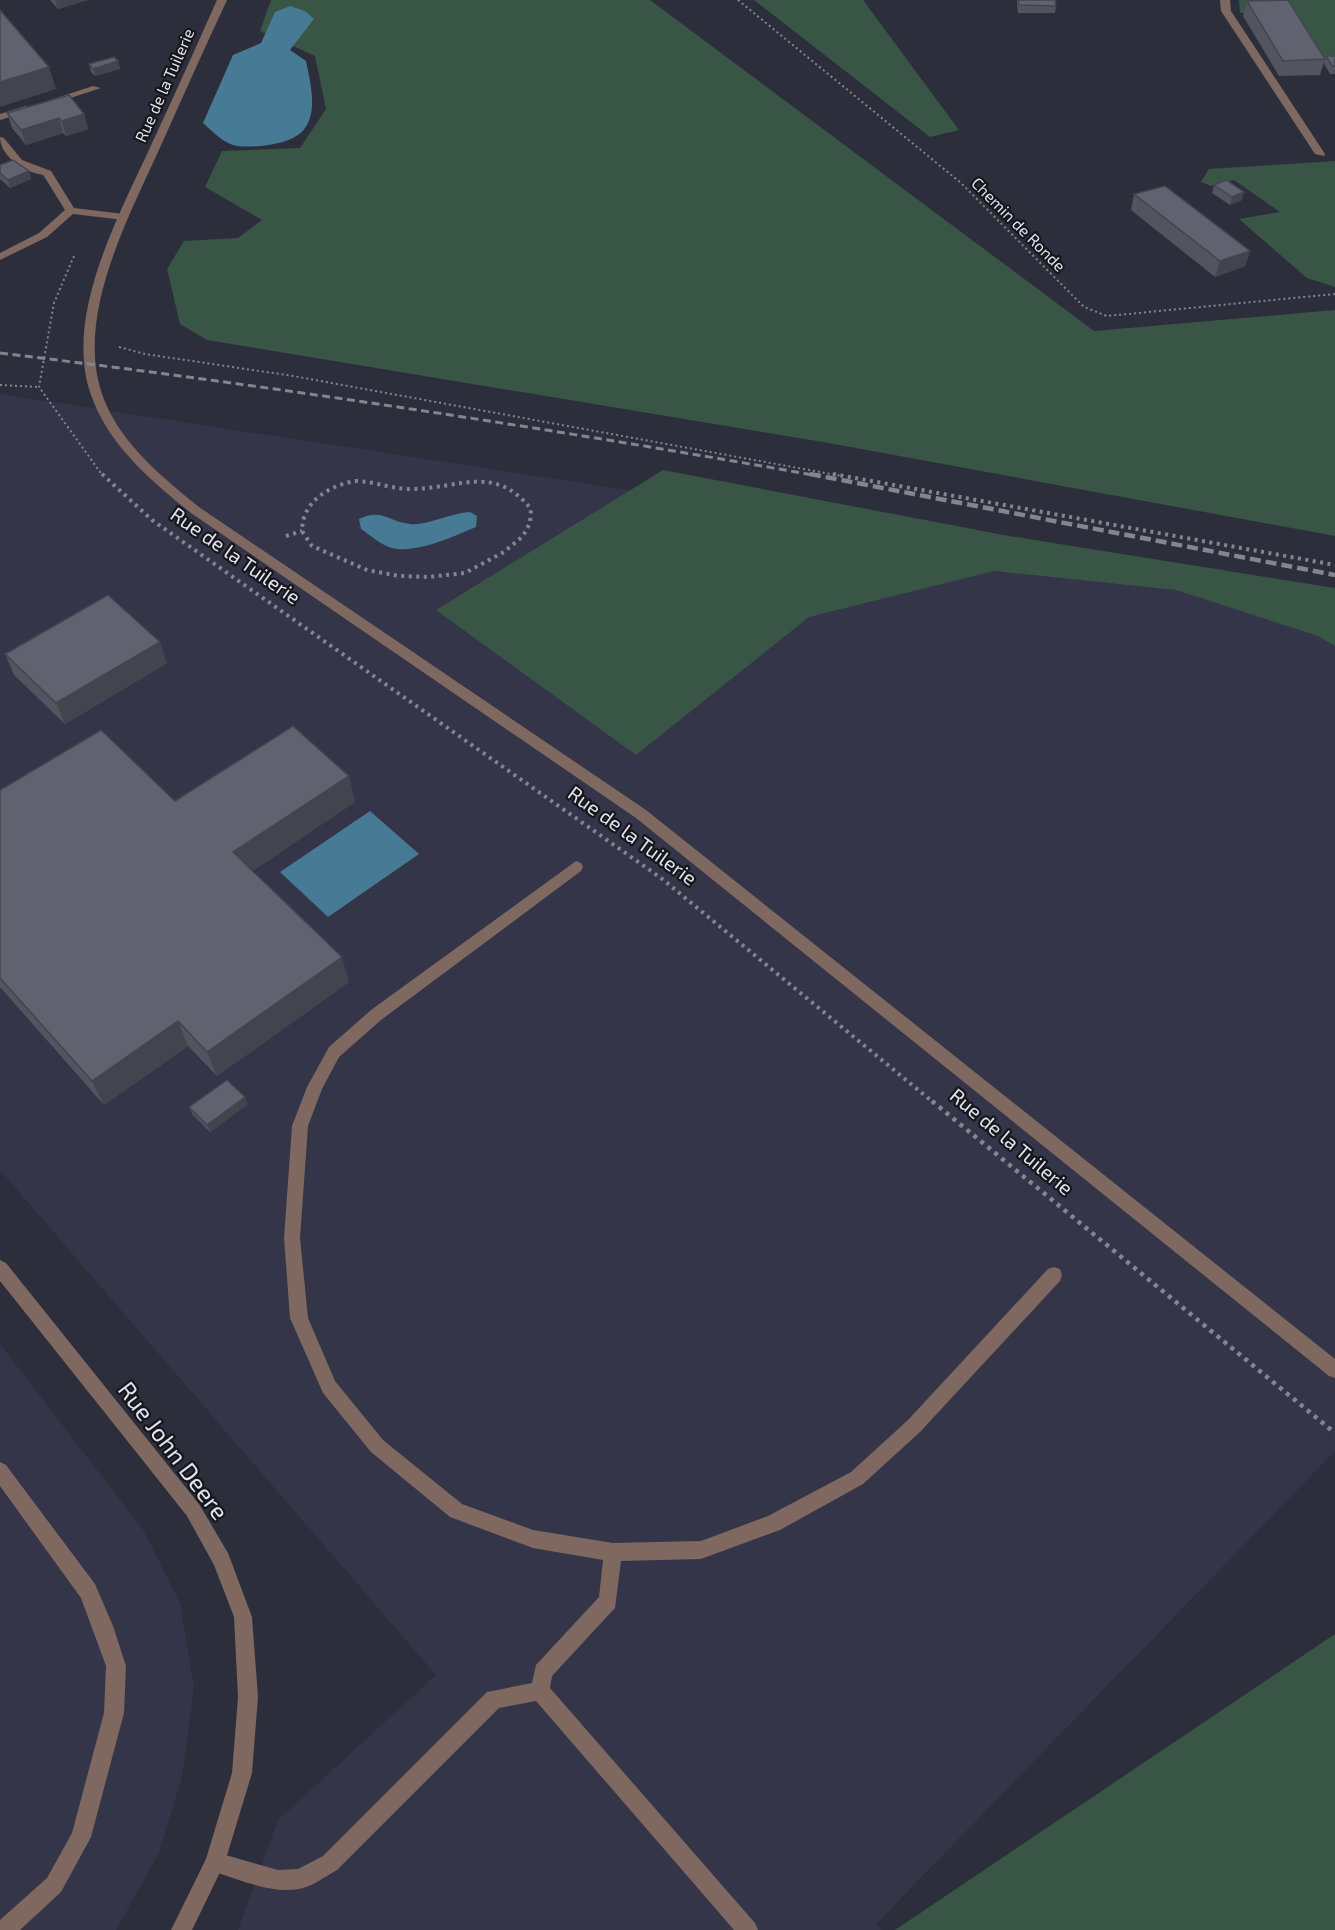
<svg xmlns="http://www.w3.org/2000/svg" width="1335" height="1930" font-family="'Exo 2',sans-serif">
<rect width="100%" height="100%" fill="#2d2e3b"/>
<!-- built -->
<path fill="#343549" d="M0,394L1099,562L1335,629V1451L876,1924L881,1930H238L278,1820L436,1675L0,1170Z
M0,1344L144,1531L180,1603L194,1687L182,1777L159,1853L116,1930H0Z"/>
<!-- green -->
<path fill="#385546" d="M271,0H650L1094,331L1335,310V536L823,442L207,340L180,324L167,269L184,241L238,238L262,220L205,187L222,151L300,148L326,109L315,56L260,31Z
M754,0H863L959,130L930,137Z
M1239,0H1335V61L1319,62L1286,11L1240,13Z
M1335,161V287L1307,278L1239,219L1280,212L1234,180L1211,186L1201,182L1209,169Z
M663,470L1009,536L1335,588V646L1318,636L1176,590L994,571L809,617L636,755L436,610Z
M1335,1634V1930H895Z"/>
<!-- water -->
<path fill="#477a95" d="M290,6L305,11L314,19L290,50L306,61C310,81 318,110 305,128C294,145 255,148 237,146C224,144 212,131 203,123L233,55L261,43L275,12Z
M470,512L477,516L476,527C454,536 413,556 389,547C380,544 370,535 361,529L359,519C382,508 389,522 410,524C426,526 451,513 470,512Z
M370,811L419,854L328,917L280,872Z"/>
<g fill="none" stroke-linecap="round" stroke-linejoin="round">
<!-- path-far2 -->
<path stroke="#84858f" stroke-width="2" stroke-dasharray="2 3" stroke-linecap="butt" d="M738,0L961,183L1084,307L1107,316L1335,294
M74,256L54,303L39,387L103,476
M119,347L145,354L293,376L842,476
M0,385L38,387"/>
<!-- path-far1 -->
<path stroke="#84858f" stroke-width="4" stroke-dasharray="3 4.5" stroke-linecap="butt" d="M102,474L152,520L661,878L934,1103
M833,474L1335,565
M355,481C374,481 391,489 410,489C459,489 494,463 531,509L530,523L523,536L504,552L465,573L428,577L399,576L367,570L312,546L302,531C302,502 328,486 355,481Z
M286,536L302,531"/>
<!-- path -->
<path stroke="#84858f" stroke-width="4.5" stroke-dasharray="4 5" stroke-linecap="butt" d="M932,1101L1335,1433"/>
<!-- service -->
<path fill="#7e685f" fill-rule="evenodd" d="M1220,0H1230L1231,11L1325,154L1324,156L1315,154L1221,11Z
M93,86L101,88L52,104L47,101Z
M26,106L31,109L29,111L0,120V114Z
M0,137L4,138L22,160L51,171V175C30,177 0,158 0,137Z
M576,861L581,863L583,867L581,871L381,1020L339,1057L322,1089L308,1126L300,1238L308,1318L335,1381L383,1440L462,1504L533,1530L613,1543L701,1541L768,1516L851,1472L908,1420L1048,1269L1054,1267L1060,1269L1062,1275L1060,1281L920,1432L863,1484L780,1530L701,1559L621,1561L615,1608L552,1676L550,1688L755,1923L758,1930H734L536,1701L499,1708L337,1870C326,1876 312,1887 299,1889C271,1894 241,1880 215,1872L208,1869L205,1862L208,1855L215,1852L278,1870L298,1869L323,1856L487,1692L532,1683L536,1665L599,1597L603,1560L533,1548L450,1517L371,1452L323,1393L290,1318L284,1238L292,1126L307,1087L329,1047L371,1010Z
M0,1462L6,1465L95,1584L113,1626L126,1666L124,1713L91,1837L61,1892L20,1930H0V1920L47,1878L72,1833L104,1713L106,1666L81,1598L0,1486Z"/>
<!-- minor -->
<path fill="#7e685f" fill-rule="evenodd" d="M43,171H51L74,208L124,214L129,217L124,220L73,214L47,237L0,260V253L39,233L65,210L42,173Z"/>
<!-- tertiary -->
<path fill="#7e685f" fill-rule="evenodd" d="M217,0H227C205,47 184,94 163,141C131,213 76,311 101,391C117,441 160,475 199,507L646,810L1335,1359V1378L1329,1376L636,818L191,513C150,480 107,444 90,392C64,312 121,212 153,141C175,94 196,47 217,0Z
M0,1260L6,1263L199,1504L228,1553L252,1617L258,1697L252,1773L225,1862L192,1930H171L206,1859L232,1773L238,1697L234,1617L214,1565L187,1516L0,1281Z"/>
<!-- rail-far1 -->
<path stroke="#848590" stroke-width="3" stroke-dasharray="8 4.5" stroke-linecap="butt" d="M0,353C274,386 547,428 819,476"/>
<!-- rail -->
<path stroke="#848590" stroke-width="4.5" stroke-dasharray="11 5" stroke-linecap="butt" d="M810,474L1335,575"/>
</g>
<!-- wall -->
<path fill="#535460" d="M50,0H88L58,9Z
M1017,0H1055L1056,6L1055,13H1018L1017,4Z
M1247,1L1325,59L1320,75L1279,76L1243,16Z
M1326,56H1335V74H1330L1324,64Z
M118,61L120,69L95,76L91,72L89,64Z
M7,113L84,114L88,129L66,136L63,133L26,145L12,128Z
M0,165L29,171L31,179L10,188L0,179Z
M1214,185L1242,200L1230,205L1212,193Z
M1134,194L1250,251L1245,266L1215,277L1131,210Z
M5,654L167,663L65,724L14,675Z
M0,790L175,801L355,802L252,871L349,982L217,1076L188,1046L104,1105L0,987Z
M248,1104L210,1132L192,1114L189,1107Z"/>
<!-- shaded-wall -->
<path fill="#43454e" d="M55,0H88L58,9Z
M118,61L120,69L95,76L93,69Z
M49,67L56,89L0,107V82Z
M84,114L88,129L66,136L62,121Z
M59,118L63,133L26,145L21,130Z
M29,171L31,179L10,188L8,180Z
M1244,192L1242,200L1230,205L1232,197Z
M1250,251L1245,266L1215,277L1220,261Z
M160,642L167,663L65,724L56,703Z
M349,776L355,802L241,878L233,852Z
M342,957L349,982L217,1076L207,1052Z
M178,1021L188,1046L104,1105L92,1081Z
M245,1097L248,1104L210,1132L207,1125Z"/>
<!-- building -->
<path fill="#606270" stroke="#43454e" stroke-width="1.5" d="M1018,0H1055L1056,6L1019,5Z
M1288,0L1325,59L1283,61L1247,1Z
M0,10L49,67L0,82Z
M1326,56H1335V66H1332Z
M114,57L118,61L93,69L89,64Z
M69,95L84,114L62,121L59,118L21,130L7,113Z
M13,160L29,171L8,180L0,173V165Z
M1226,180L1244,192L1232,197L1214,185Z
M1165,186L1250,251L1220,261L1134,194Z
M108,595L160,642L56,703L5,654Z
M293,726L349,776L233,852L342,957L207,1052L178,1021L92,1081L0,978V790L101,730L175,801Z
M227,1080L245,1097L207,1125L189,1107Z"/>
<g text-anchor="middle" dominant-baseline="central" stroke-width="4.5" stroke-linejoin="round" paint-order="stroke">
<!-- far-street labels -->
<g font-size="16" fill="#e2e3eb" stroke="#16171d">
<text transform="translate(164 85) rotate(-66)">Rue de la Tuilerie</text>
<text transform="translate(1019 224) rotate(45)">Chemin de Ronde</text>
</g>
<!-- street labels -->
<g font-size="20" fill="#e2e3eb" stroke="#16171d">
<text transform="translate(236 555) rotate(35)">Rue de la Tuilerie</text>
<text transform="translate(633 835) rotate(36)">Rue de la Tuilerie</text>
<text transform="translate(1012 1141) rotate(40)">Rue de la Tuilerie</text>
</g>
<!-- near-street labels -->
<g font-size="24" fill="#e2e3eb" stroke="#16171d">
<text transform="translate(174 1450) rotate(53)">Rue John Deere</text>
</g>
</g>
</svg>
